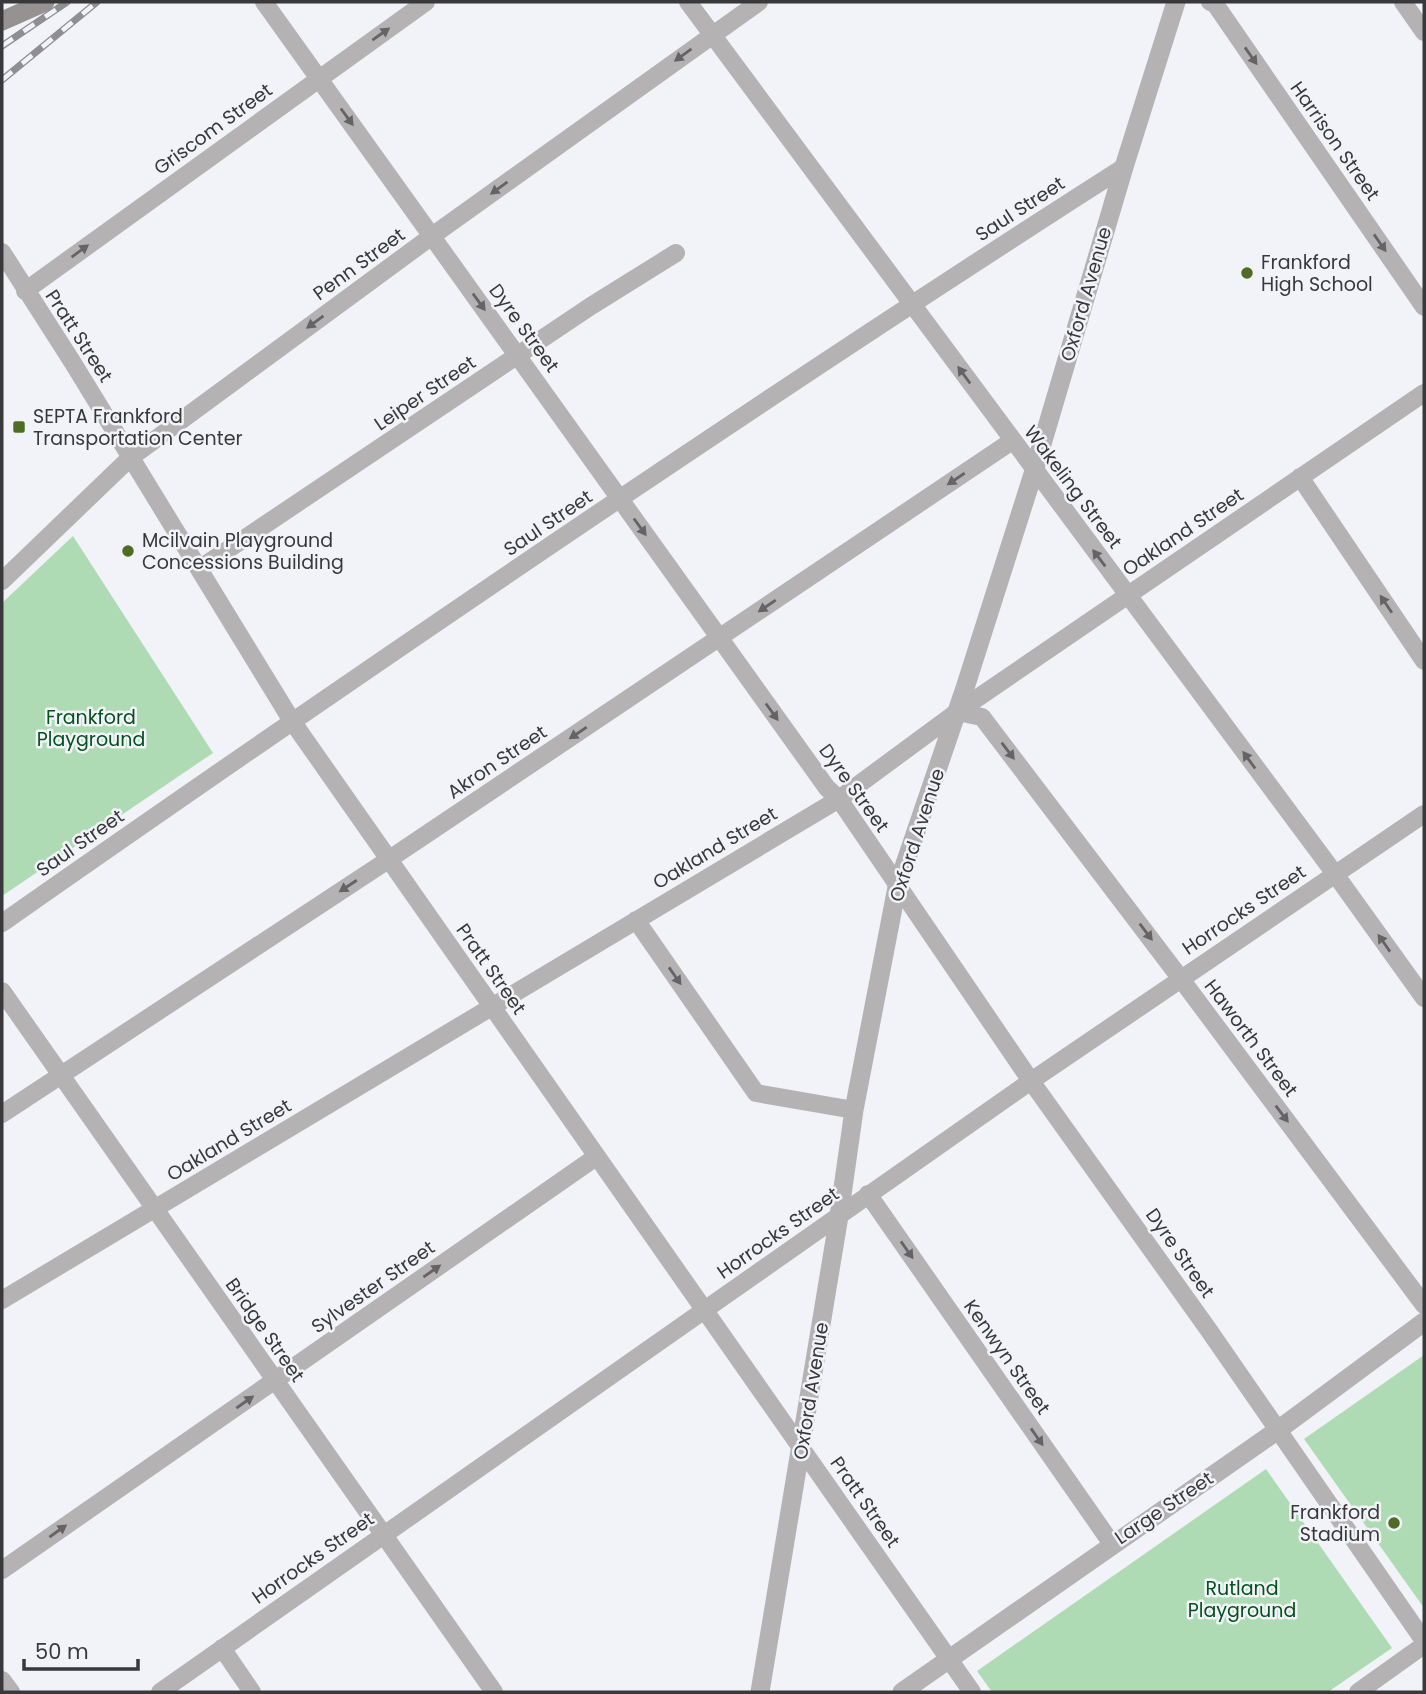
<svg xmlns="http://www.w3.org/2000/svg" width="1426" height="1694" font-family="Poppins,sans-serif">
<rect width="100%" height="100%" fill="#f2f3f8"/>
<!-- green -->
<path fill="#afdbb4" d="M73,536L213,753L2,896V603Z
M1424,1355V1608L1304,1439Z
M1266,1469L1392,1648L1328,1692H992L977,1671Z"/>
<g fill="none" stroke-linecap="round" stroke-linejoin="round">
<!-- minor -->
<path stroke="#b4b2b2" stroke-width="18" d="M264,2L827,788L839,799L1031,1081L1208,1329L1424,1641
M688,2L1335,874L1424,998
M1210,2L1215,4L1424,307
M1403,2L1424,32
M2,252L73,363L292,721L972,1692
M25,291L426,2
M1300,477L1424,661
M199,569L591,306L676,253
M2,581L130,458L432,236L759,2
M957,712L982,717L1181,979L1424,1305
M636,920L756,1093L854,1110
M2,923C371,665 744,410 1124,167
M2,991L494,1692
M2,1114L388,860L1012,441
M868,1194L1112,1544
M2,1300L839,799L957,712L1424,393
M2,1570L596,1157
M222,1648L252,1692
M2,1680L11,1692
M160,1692L1031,1081L1424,814
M1358,1692L1424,1645"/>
<!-- tertiary -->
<path stroke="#b4b2b2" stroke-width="19" d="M760,1692L839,1216L854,1110L897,887L965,688L1034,471L1124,167L1176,2
M902,1692L1278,1430L1424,1322"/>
<!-- secondary -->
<path stroke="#969292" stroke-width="19" d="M2,21L45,2"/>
<!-- rail casing -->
<g stroke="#8f8f93" stroke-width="7">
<path id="rail" d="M2,46L67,2
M2,80L97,2"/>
</g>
<!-- rail -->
<use href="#rail" stroke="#f2f3f8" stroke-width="4.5" stroke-dasharray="13" stroke-linecap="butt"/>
</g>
<!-- one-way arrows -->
<defs><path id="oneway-solid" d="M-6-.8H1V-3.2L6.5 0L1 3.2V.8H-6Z" transform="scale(1.75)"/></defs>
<g fill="#646365">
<use href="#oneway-solid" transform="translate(381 34) rotate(-35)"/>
<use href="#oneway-solid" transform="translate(683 55) rotate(144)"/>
<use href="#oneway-solid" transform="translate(1251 56) rotate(55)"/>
<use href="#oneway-solid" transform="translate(347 117) rotate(54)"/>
<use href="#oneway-solid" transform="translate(499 188) rotate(144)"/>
<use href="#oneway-solid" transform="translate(1380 243) rotate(55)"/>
<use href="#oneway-solid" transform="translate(80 251) rotate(-36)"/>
<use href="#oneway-solid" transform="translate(479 302) rotate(54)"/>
<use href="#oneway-solid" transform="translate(315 322) rotate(144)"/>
<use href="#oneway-solid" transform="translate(964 375) rotate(-126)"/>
<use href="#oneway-solid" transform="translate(956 479) rotate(146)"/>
<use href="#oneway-solid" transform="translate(640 527) rotate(54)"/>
<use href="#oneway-solid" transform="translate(1099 558) rotate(-127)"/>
<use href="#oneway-solid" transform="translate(1386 604) rotate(-124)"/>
<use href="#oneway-solid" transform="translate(767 606) rotate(146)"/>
<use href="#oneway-solid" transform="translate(772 712) rotate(54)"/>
<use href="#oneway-solid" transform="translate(578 733) rotate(146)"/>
<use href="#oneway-solid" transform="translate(1008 751) rotate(53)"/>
<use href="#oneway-solid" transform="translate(1249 760) rotate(-126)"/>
<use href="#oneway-solid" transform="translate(348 886) rotate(147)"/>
<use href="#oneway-solid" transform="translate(1146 932) rotate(53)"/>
<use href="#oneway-solid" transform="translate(1384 943) rotate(-125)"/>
<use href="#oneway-solid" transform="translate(675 976) rotate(55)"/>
<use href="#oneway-solid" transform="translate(1282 1114) rotate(53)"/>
<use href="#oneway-solid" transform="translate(907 1250) rotate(55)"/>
<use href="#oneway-solid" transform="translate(432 1271) rotate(-35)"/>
<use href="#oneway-solid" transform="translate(245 1402) rotate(-35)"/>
<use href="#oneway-solid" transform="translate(1037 1437) rotate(55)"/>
<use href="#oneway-solid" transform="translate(58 1531) rotate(-35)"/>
</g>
<!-- markers -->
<g fill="#4e6d22" stroke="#f2f3f8" stroke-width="2.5">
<circle cx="1247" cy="273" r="7"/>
<rect x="12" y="420" width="14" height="14" rx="3.5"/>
<circle cx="128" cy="551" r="7"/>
<circle cx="1394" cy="1523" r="7"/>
</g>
<g text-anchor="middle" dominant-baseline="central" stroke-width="5" stroke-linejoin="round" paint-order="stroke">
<!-- street labels -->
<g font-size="19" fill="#39393b" stroke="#f2f3f8">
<text transform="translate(213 129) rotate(-36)">Griscom Street</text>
<text transform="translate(1335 141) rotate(55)">Harrison Street</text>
<text transform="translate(1020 209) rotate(-33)">Saul Street</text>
<text transform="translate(359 264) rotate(-36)">Penn Street</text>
<text transform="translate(1086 294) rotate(-74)">Oxford Avenue</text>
<text transform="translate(524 328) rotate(54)">Dyre Street</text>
<text transform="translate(79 336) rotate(57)">Pratt Street</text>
<text transform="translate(425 393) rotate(-34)">Leiper Street</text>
<text transform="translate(1073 487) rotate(53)">Wakeling Street</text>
<text transform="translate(548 523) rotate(-34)">Saul Street</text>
<text transform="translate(1183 532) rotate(-34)">Oakland Street</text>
<text transform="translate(497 762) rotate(-34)">Akron Street</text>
<text transform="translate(854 788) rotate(54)">Dyre Street</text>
<text transform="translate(917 835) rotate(-72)">Oxford Avenue</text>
<text transform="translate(80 843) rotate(-35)">Saul Street</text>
<text transform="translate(715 848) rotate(-31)">Oakland Street</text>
<text transform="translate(1244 910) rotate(-34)">Horrocks Street</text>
<text transform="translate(491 969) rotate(55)">Pratt Street</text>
<text transform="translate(1251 1038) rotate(53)">Haworth Street</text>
<text transform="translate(229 1140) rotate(-31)">Oakland Street</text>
<text transform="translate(778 1233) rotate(-35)">Horrocks Street</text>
<text transform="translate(1180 1253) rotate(55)">Dyre Street</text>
<text transform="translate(373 1287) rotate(-35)">Sylvester Street</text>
<text transform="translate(265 1330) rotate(55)">Bridge Street</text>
<text transform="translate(1007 1357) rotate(55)">Kenwyn Street</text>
<text transform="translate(811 1391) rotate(-81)">Oxford Avenue</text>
<text transform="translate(865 1502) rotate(55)">Pratt Street</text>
<text transform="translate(1164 1508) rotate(-34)">Large Street</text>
<text transform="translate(313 1558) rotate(-35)">Horrocks Street</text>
</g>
<!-- poi labels -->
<g font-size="19" fill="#39393b" stroke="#f2f3f8" text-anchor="start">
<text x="1261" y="262">Frankford<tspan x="1261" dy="22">High School</tspan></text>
<text x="33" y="416">SEPTA Frankford<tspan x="33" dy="22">Transportation Center</tspan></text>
<text x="142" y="540">Mcilvain Playground<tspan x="142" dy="22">Concessions Building</tspan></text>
<text x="1380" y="1512" text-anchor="end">Frankford<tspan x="1380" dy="22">Stadium</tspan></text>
</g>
<!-- park labels -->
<g font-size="19" fill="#02521c" stroke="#f2f3f8">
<text x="91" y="717">Frankford<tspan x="91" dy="22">Playground</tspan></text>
<text x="1242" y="1588">Rutland<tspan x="1242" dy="22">Playground</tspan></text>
</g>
</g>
<!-- border -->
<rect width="1426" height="1694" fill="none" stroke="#39393b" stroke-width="7"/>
<!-- scale -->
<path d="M24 1659v10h114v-10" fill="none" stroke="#39393b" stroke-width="3.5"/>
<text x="35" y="1659" font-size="21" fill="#39393b" stroke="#f2f3f8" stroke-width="5" paint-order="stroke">50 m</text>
</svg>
